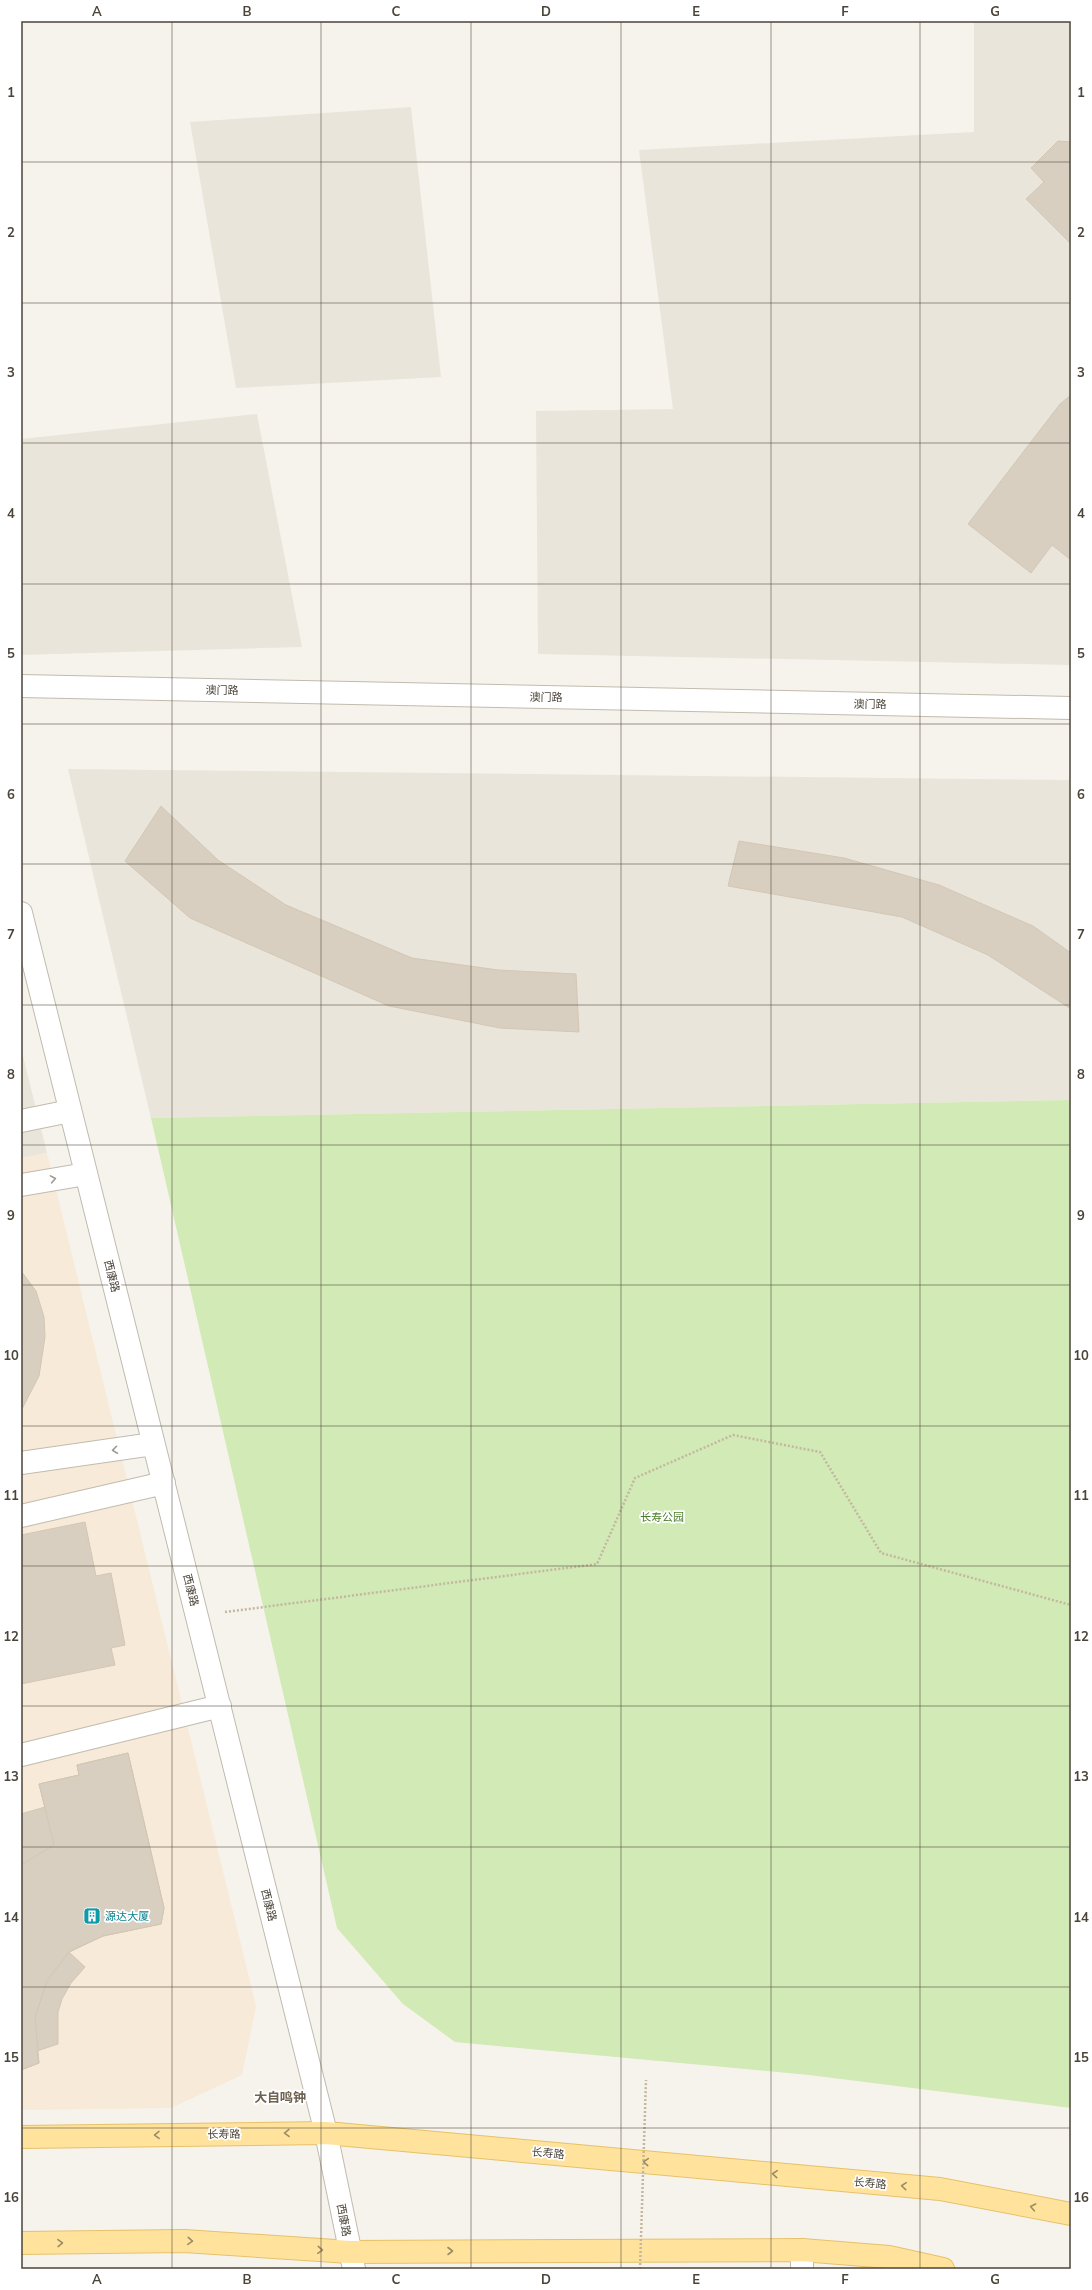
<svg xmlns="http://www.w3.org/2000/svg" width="1092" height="2290" font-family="Mulish,'Noto Sans SC',sans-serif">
<rect width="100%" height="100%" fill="#f6f3ec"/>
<!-- residential -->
<path fill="#eae5da" d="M974,21H1071V665L538,654L536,411L673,409L639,150L974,132Z
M411,107L441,377L236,388L190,122Z
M257,414L302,647L21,655V439Z
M68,769L1071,780V1100L151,1118Z
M21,1048L47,1153L21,1158Z"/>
<!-- commercial -->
<path fill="#f7ead8" d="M47,1153L256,2006L242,2075L171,2108L21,2110V1158Z"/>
<!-- green -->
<path fill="#d2eab5" d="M1071,1100V2108L809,2075L455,2042L403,2004L337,1928L151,1118Z"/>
<!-- building -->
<path fill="#d8cfc1" stroke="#d3c7b4" d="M1058,141L1071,142V244L1026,199L1044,182L1031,168Z
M1071,395V560L1052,545L1031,573L968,524L1060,404Z
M161,806L218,860L286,905L412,958L498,970L576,974L579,1032L500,1028L389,1006L190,918L125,861Z
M739,841L844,858L939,885L1033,926L1071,953V1009L988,955L902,917L728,886Z
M21,1271L36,1291L44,1317L45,1337L39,1376L21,1411Z
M85,1522L96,1576L111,1573L125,1645L111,1648L115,1665L21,1684V1535Z
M128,1753L164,1908L161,1924L103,1936L69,1952L85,1967L71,1983L62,1999L58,2012V2044L37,2051L39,2063L21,2070V1814L45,1807L39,1784L79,1775L77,1765Z
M128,1753L164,1908L161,1924L103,1936L69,1952L47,1981L35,2017L39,2063L21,2070V1865L54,1845L39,1784L79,1775L77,1765Z"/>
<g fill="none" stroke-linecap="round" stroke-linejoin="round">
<!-- minor casing -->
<g stroke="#c2bbae" stroke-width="24">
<path id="minor" d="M21,686L1071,708
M21,913L326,2133L354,2269
M21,1121L70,1111
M21,1185L86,1174
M21,1463L153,1444
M21,1516L164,1483
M21,1755L220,1706
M802,2269V2250"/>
</g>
<!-- major casing -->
<g stroke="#e6c16a" stroke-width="24">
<path id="major" d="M21,2137L326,2133L940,2189L1071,2214
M21,2243L184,2241L350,2252L802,2250L889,2257L943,2269"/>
</g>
<!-- path -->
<path stroke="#c4b79f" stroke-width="2.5" stroke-dasharray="2 2" stroke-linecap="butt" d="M225,1612L597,1564L635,1478L733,1435L820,1452L881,1553L1071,1605"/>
<!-- minor -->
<use href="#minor" stroke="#fff" stroke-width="22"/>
<!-- major -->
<use href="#major" stroke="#ffe39c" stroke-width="22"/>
<!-- path-bridge -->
<path stroke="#c4b79f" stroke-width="2.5" stroke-dasharray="2 2" stroke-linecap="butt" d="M640,2269L646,2080"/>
</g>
<!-- one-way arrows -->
<defs><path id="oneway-chevron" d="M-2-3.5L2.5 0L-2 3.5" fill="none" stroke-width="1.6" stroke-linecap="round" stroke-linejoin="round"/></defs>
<g stroke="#9c9892">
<use href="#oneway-chevron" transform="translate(53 1179) rotate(-10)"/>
<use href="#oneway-chevron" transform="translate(115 1450) rotate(172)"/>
</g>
<g stroke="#9c8c66">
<use href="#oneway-chevron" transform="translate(287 2133) rotate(179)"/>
<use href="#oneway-chevron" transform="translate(157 2135) rotate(179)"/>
<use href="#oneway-chevron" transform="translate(646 2162) rotate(-175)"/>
<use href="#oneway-chevron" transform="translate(775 2174) rotate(-175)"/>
<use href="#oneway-chevron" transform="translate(904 2186) rotate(-175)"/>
<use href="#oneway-chevron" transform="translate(1033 2207) rotate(-169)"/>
<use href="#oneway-chevron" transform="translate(190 2241) rotate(4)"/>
<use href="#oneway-chevron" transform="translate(60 2243) rotate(-1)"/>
<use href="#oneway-chevron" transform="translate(320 2250) rotate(4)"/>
<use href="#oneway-chevron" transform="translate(450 2251)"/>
</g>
<!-- grid -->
<path fill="none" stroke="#4b4439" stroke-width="1" stroke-opacity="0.55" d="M172,21V2269M321,21V2269M471,21V2269M621,21V2269M771,21V2269M920,21V2269M21,162H1071M21,303H1071M21,443H1071M21,584H1071M21,724H1071M21,864H1071M21,1005H1071M21,1145H1071M21,1285H1071M21,1426H1071M21,1566H1071M21,1706H1071M21,1847H1071M21,1987H1071M21,2128H1071"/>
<!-- icons -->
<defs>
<g id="building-square" transform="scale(0.9)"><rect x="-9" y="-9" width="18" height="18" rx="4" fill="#0f9aa8" stroke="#fff"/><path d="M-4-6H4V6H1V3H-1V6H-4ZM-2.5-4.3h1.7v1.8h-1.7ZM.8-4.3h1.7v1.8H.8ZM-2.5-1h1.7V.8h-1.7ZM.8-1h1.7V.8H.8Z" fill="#fff"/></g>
</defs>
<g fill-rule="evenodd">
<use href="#building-square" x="92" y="1916"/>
</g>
<g text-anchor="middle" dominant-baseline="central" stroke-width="3.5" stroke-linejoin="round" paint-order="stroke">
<!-- street labels -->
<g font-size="11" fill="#4b4439" stroke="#fff">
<text transform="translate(222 690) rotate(1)">澳门路</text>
<text transform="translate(546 697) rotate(1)">澳门路</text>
<text transform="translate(870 704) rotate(1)">澳门路</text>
<text transform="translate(112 1276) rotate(76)">西康路</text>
<text transform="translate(191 1590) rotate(76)">西康路</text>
<text transform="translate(269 1905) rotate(76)">西康路</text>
<text transform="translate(224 2134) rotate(-1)">长寿路</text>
<text transform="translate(548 2153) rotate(5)">长寿路</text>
<text transform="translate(870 2183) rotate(5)">长寿路</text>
<text transform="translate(344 2220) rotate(79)">西康路</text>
</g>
<!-- park labels -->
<g font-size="11" fill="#4a7f2a" stroke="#fff">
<text x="662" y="1517">长寿公园</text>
</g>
<!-- culture labels -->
<g font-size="11" fill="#0d838f" stroke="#fff" text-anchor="start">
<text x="105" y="1916">源达大厦</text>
</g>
<!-- quarter labels -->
<g font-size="13" font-weight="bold" fill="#6e6250" stroke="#fff">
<text x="280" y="2097">大自鸣钟</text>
</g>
</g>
<!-- border -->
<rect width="1092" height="2290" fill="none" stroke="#ffffff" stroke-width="44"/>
<rect x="22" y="22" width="1048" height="2246" fill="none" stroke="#4b4439" stroke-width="1.5"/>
<g font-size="13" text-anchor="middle" font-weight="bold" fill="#4b4439">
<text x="97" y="16">A</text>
<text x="247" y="16">B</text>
<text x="396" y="16">C</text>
<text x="546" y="16">D</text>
<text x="696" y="16">E</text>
<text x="845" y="16">F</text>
<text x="995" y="16">G</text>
<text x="11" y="97">1</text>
<text x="1081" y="97">1</text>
<text x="11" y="237">2</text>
<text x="1081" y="237">2</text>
<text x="11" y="377">3</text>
<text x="1081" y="377">3</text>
<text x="11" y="518">4</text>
<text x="1081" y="518">4</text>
<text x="11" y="658">5</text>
<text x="1081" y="658">5</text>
<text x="11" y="799">6</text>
<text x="1081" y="799">6</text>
<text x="11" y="939">7</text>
<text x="1081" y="939">7</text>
<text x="11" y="1079">8</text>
<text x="1081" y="1079">8</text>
<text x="11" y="1220">9</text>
<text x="1081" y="1220">9</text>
<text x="11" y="1360">10</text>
<text x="1081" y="1360">10</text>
<text x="11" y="1500">11</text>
<text x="1081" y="1500">11</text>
<text x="11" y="1641">12</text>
<text x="1081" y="1641">12</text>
<text x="11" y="1781">13</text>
<text x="1081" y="1781">13</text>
<text x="11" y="1922">14</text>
<text x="1081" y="1922">14</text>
<text x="11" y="2062">15</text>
<text x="1081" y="2062">15</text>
<text x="11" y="2202">16</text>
<text x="1081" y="2202">16</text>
<text x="97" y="2284">A</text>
<text x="247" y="2284">B</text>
<text x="396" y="2284">C</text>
<text x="546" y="2284">D</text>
<text x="696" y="2284">E</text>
<text x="845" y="2284">F</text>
<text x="995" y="2284">G</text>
</g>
</svg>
